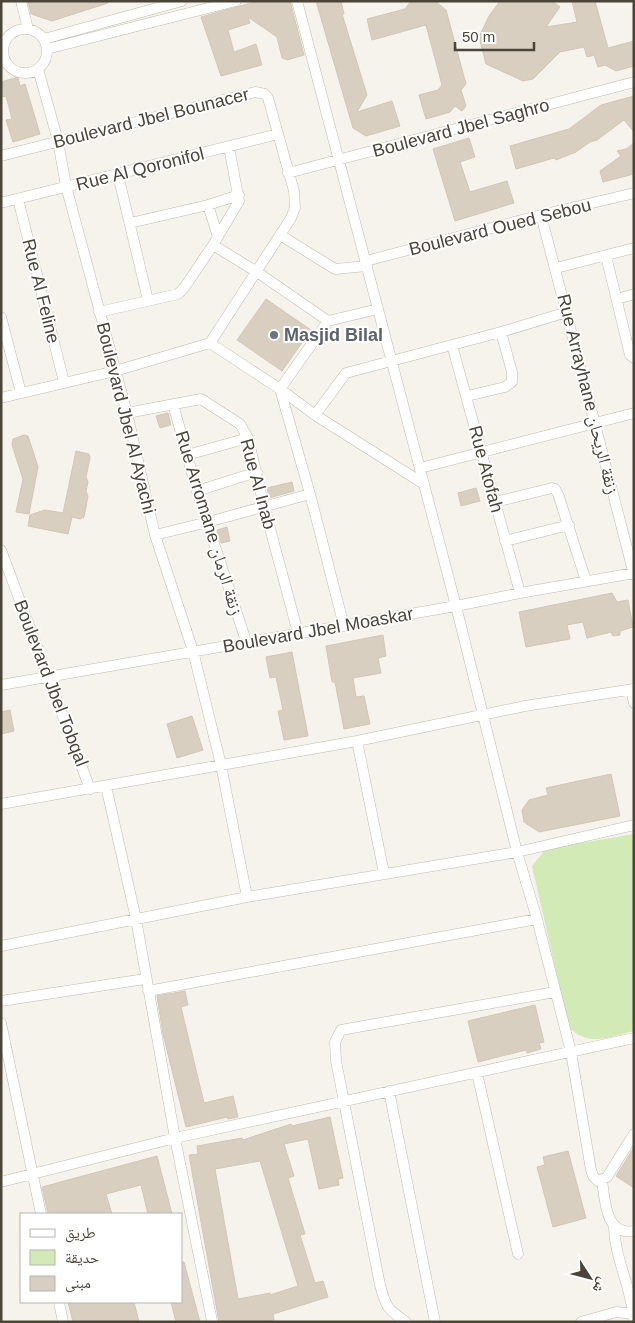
<svg xmlns="http://www.w3.org/2000/svg" width="635" height="1323" font-family="Arial,'Noto Naskh Arabic',sans-serif">
<rect width="100%" height="100%" fill="#f6f3ec"/>
<!-- green -->
<path fill="#d2eab5" d="M634,834V1031C608,1037 591,1047 569,1028L532,866L546,849Z"/>
<!-- building -->
<path fill="#d8cfc1" stroke="#d3c7b4" fill-rule="evenodd" d="M28,1H108V3L52,21L31,14Z
M258,1H290L304,55L287,60L282,58L277,37L248,17L250,23L228,30L234,52L256,44L262,65L221,76L201,17Z
M316,1H341L344,14H342L367,95L357,112L392,101L400,126L366,136L353,128Z
M411,1H435L446,10L466,84L461,90L466,106L462,111L455,106L450,112L426,119L419,95L438,90L442,85L426,25L372,40L367,19L405,9Z
M500,1H552L560,7L546,27L577,22L572,1H595L608,48L634,41V66L616,71L605,65L598,67L594,55L587,57L584,47L560,52L533,79L523,81L486,64L479,37L489,16Z
M18,77L20,86L25,84L40,134L13,142L6,120L12,119L6,96L1,97V82Z
M634,96V132L624,120L597,140L590,142L576,152L556,160L554,158L516,169L510,146L569,129L601,105Z
M469,138L475,157L460,162L470,192L507,181L514,203L455,221L433,149Z
M634,143V174L603,182L600,171L621,156L617,151L626,149Z
M266,299L311,330L282,371L237,340Z
M168,413L171,425L160,428L156,416Z
M24,435L28,436L38,467L29,514L16,512L23,479L12,445L13,439Z
M76,451L89,454L90,458L86,477L88,482L86,491L88,496L84,517L80,519L72,517L68,534L28,526L30,515L45,510L63,513Z
M292,482L294,491L269,498L267,488Z
M476,488L480,501L461,506L458,493Z
M227,527L230,541L221,543L217,530Z
M612,593L617,602L628,600L633,627L620,631V635L613,636L611,632L587,638L583,622L567,625L570,639L526,647L519,612Z
M383,635L386,656L378,658L381,673L353,678L356,697L364,696L370,724L344,729L335,682H332L326,646Z
M292,652L308,736L284,740L278,711L283,710L276,677L270,678L266,657Z
M10,710L14,731L1,734V712Z
M192,716L203,750L177,758L167,724Z
M611,774L620,816L539,832L524,822L522,810L529,800L548,795L546,788Z
M185,991L188,1005L181,1007L204,1103L233,1096L238,1117L228,1119L227,1117L186,1127L163,1034L157,996Z
M535,1005L544,1042L539,1043L541,1049L527,1053L526,1050L478,1062L468,1021Z
M330,1117L343,1178L338,1179L339,1185L319,1189L308,1139L284,1144L294,1176L288,1178L305,1234L300,1235L315,1283L323,1281L328,1297L273,1314L274,1320L264,1322H219L189,1155L198,1154L197,1146L242,1138L243,1140L291,1124L292,1126ZM260,1161L298,1286L270,1295V1293L238,1299L215,1169Z
M634,1147V1188L616,1176Z
M568,1151L586,1218L553,1227L537,1167L545,1165L543,1157Z
M157,1156L172,1214H148L141,1185L106,1194L112,1214H48L42,1187Z
M181,1262H184L200,1322H176L171,1302H181Z
M68,1302H134L139,1322H73Z"/>
<g fill="none" stroke-linecap="round" stroke-linejoin="round">
<!-- minor casing -->
<g stroke="#c2bbae" stroke-width="11">
<path id="minor" d="M21,1L28,29
M297,1L456,606L517,852L537,919L571,1052L591,1170L593,1176L598,1181L607,1177L634,1134
M3 51a22 22 0 1 1 44 0a22 22 0 1 1-44 0Z
M44,39L182,1
M47,49L236,1
M38,69L58,141L66,186L127,413L155,535L193,651L221,765L247,897
M1,156L255,92L265,94L268,98L294,191L295,208L291,218L210,343
M288,173L634,82
M118,175L148,300
M18,199L64,382
M1,203L278,134
M208,205L218,237
M541,215L634,575
M130,223L208,205L239,195
M280,235L335,269L367,266
M213,245L257,272L328,321
M606,256L630,355L634,358
M366,261L541,215L634,193
M556,268L634,248
M617,299L634,294
M99,312L178,294L184,288L213,245L239,201L229,147
M1,317L21,393
M452,345L520,593
M467,396L505,387L512,382V372L501,332
M1,398L115,371L210,343L280,389L315,415L424,484
M173,404L197,491L246,641
M127,413L201,399L240,424L248,438L264,506L298,633
M315,415L346,373L501,332L567,312
M187,455L248,438
M420,468L634,413
M197,491L257,472
M495,502L552,488L555,489L558,494L586,581
M155,535L208,522L310,494
M505,541L569,525
M1,550L90,789
M344,626L310,494L280,389L328,321L378,309
M1,685L456,606L520,593L634,573
M631,690L634,703
M357,741L384,873
M106,786L136,919L175,1138L212,1321
M1,804L357,741L525,706L634,689
M1,946L247,897L517,852L634,825
M148,991L537,919
M1,1001L145,979
M1,1023L41,1214
M477,1073L518,1254
M389,1091L435,1322
M602,1180C605,1200 605,1236 634,1231
M1,1182L175,1138L634,1038
M614,1227C615,1260 632,1288 634,1322
M59,1302L63,1322
M406,1322C387,1309 386,1307 380,1285L336,1061L335,1042L341,1030L555,992
M581,1322L616,1312L633,1314"/>
</g>
<!-- minor -->
<use href="#minor" stroke="#fff" stroke-width="10"/>
</g>
<!-- markers -->
<circle fill="#6b7280" stroke="#fff" stroke-width="2" cx="274" cy="335" r="5"/>
<g text-anchor="middle" dominant-baseline="central" stroke-width="4" stroke-linejoin="round" paint-order="stroke">
<!-- street labels -->
<g font-size="18" fill="#4b4439" stroke="#fff">
<text transform="translate(151 118) rotate(-14)">Boulevard Jbel Bounacer</text>
<text transform="translate(461 128) rotate(-15)">Boulevard Jbel Saghro</text>
<text transform="translate(140 169) rotate(-14)">Rue Al Qoronifol</text>
<text transform="translate(500 227) rotate(-14)">Boulevard Oued Sebou</text>
<text transform="translate(41 291) rotate(76)">Rue Al Feline</text>
<text transform="translate(588 394) rotate(76)">Rue Arrayhane زنقة الريحان</text>
<text transform="translate(126 418) rotate(76)">Boulevard Jbel Al Ayachi</text>
<text transform="translate(486 469) rotate(75)">Rue Atofah</text>
<text transform="translate(258 484) rotate(75)">Rue Al Inab</text>
<text transform="translate(209 523) rotate(73)">Rue Arromane زنقة الرمان</text>
<text transform="translate(318 630) rotate(-10)">Boulevard Jbel Moaskar</text>
<text transform="translate(51 683) rotate(69)">Boulevard Jbel Tobqal</text>
</g>
<!-- worship labels -->
<g font-size="18" font-weight="bold" fill="#5b616d" stroke="#fff" text-anchor="start">
<text x="284" y="335">Masjid Bilal</text>
</g>
</g>
<!-- border -->
<rect width="635" height="1323" fill="none" stroke="#4b4439" stroke-width="5"/>
<!-- legend -->
<rect x="20" y="1213" width="162" height="90" fill="#ffffff" stroke="#b7b4b0"/>
<rect x="30" y="1229" width="25" height="8" fill="#ffffff" stroke="#b7b4b0"/>
<text x="65" y="1238" font-size="15" fill="#4b4439">طريق</text>
<rect x="30" y="1250" width="25" height="15" fill="#d2eab5" stroke="#b7b4b0"/>
<text x="65" y="1263" font-size="15" fill="#4b4439">حديقة</text>
<rect x="30" y="1276" width="25" height="15" fill="#d8cfc1" stroke="#b7b4b0"/>
<text x="65" y="1288" font-size="15" fill="#4b4439">مبنى</text>
<!-- north arrow -->
<g transform="translate(590 1278) rotate(126)" stroke="#ffffff" stroke-width="4" paint-order="stroke">
<path d="M0-4L9 19L0 12L-9 19Z" fill="#4b4439"/>
<text y="-8" font-size="14" font-weight="bold" text-anchor="middle" fill="#4b4439">ش</text>
</g>
<!-- scale -->
<path d="M455 42v8h79v-8" fill="none" stroke="#4b4439" stroke-width="2.5"/>
<text x="462" y="42" font-size="15" fill="#4b4439" stroke="#ffffff" stroke-width="4" paint-order="stroke">50 m</text>
</svg>
